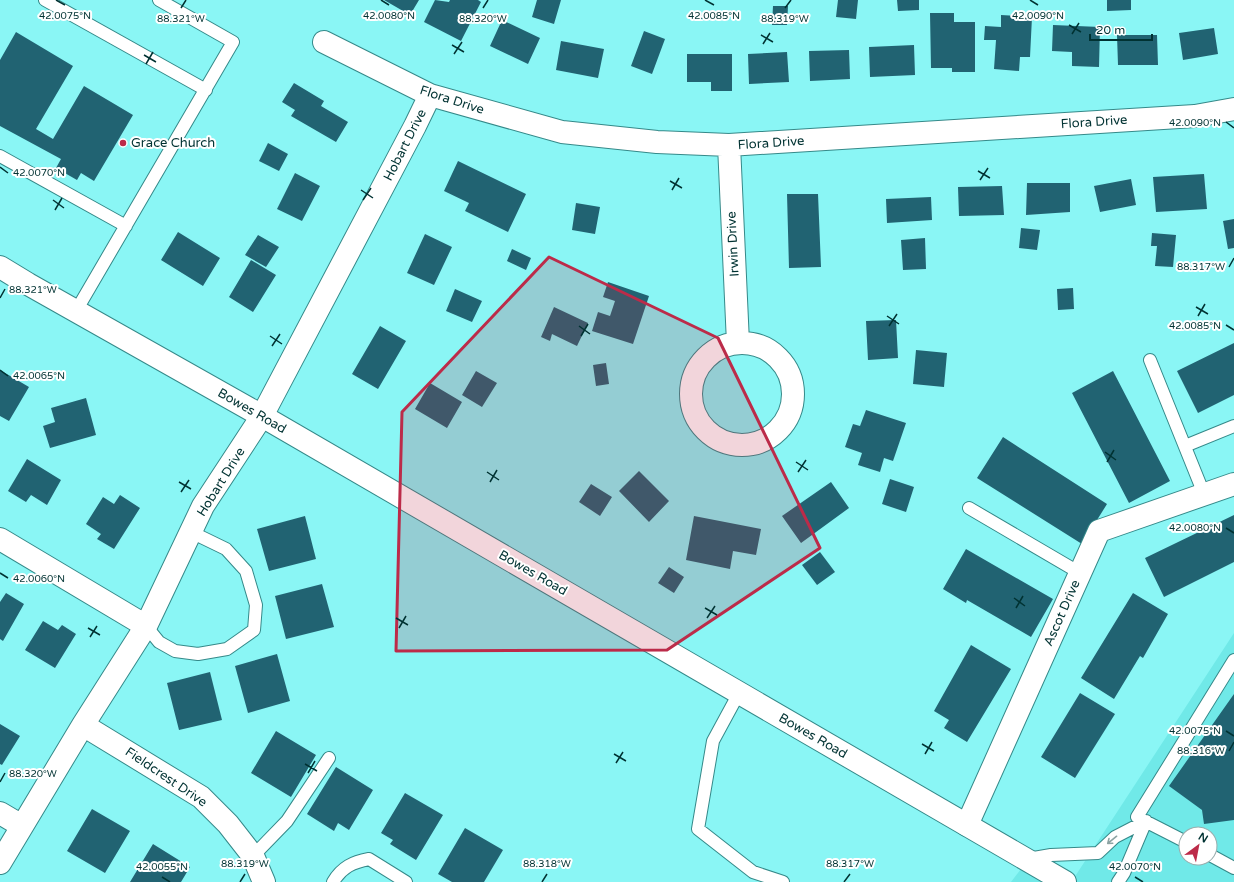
<svg xmlns="http://www.w3.org/2000/svg" width="1234" height="882" font-family="'Varela Round',sans-serif">
<rect width="100%" height="100%" fill="#8af6f5"/>
<!-- built -->
<path fill="#70e9e8" fill-rule="evenodd" d="M1234,633V882H1075L1072,881ZM1186,834H1210V858H1186Z
M1024,865L1055,882H1011Z"/>
<!-- building -->
<path fill="#216372" d="M384,0H419L410,15Z
M435,0L449,2L450,0H478L481,2L461,41L424,22Z
M537,0H561L554,24L532,17Z
M838,0H858L856,19L836,17Z
M897,0H919V10L898,11Z
M1107,0H1131V10L1107,11Z
M773,6H788L787,25H772Z
M930,13H954V22H975V72H952V68H931Z
M1001,15L1032,17L1030,57H1020L1019,71L994,69L996,40H984L985,26L1001,27Z
M502,20L540,38L528,64L490,46Z
M1053,25L1100,27L1099,67L1072,66V52L1052,51Z
M1214,28L1218,54L1183,60L1179,33Z
M644,31L665,39L652,74L631,66Z
M16,32L73,66L36,129L53,139L84,86L133,115L94,181L81,173L77,180L56,168L61,159L0,126V60Z
M1117,35H1157L1158,65H1118Z
M561,41L604,49L598,78L556,70Z
M914,45L915,75L870,77L869,47Z
M849,50L850,79L810,81L809,51Z
M787,52L789,82L749,84L748,54Z
M687,54H732V91H711V82H687Z
M294,83L324,101L321,106L348,122L336,142L291,116L295,110L282,102Z
M268,143L288,154L279,171L259,161Z
M458,161L526,194L508,232L465,211L469,203L444,191Z
M295,173L320,186L302,221L277,209Z
M1204,174L1207,209L1156,212L1153,177Z
M1131,179L1136,205L1100,212L1094,186Z
M1027,183H1070V212L1026,215Z
M1002,186L1004,215L959,216L958,187Z
M787,194H818L821,267L789,268Z
M931,197L932,220L887,223L886,199Z
M576,203L600,207L595,234L572,230Z
M1234,219V248L1228,249L1223,221Z
M1021,228L1040,230L1037,250L1019,248Z
M178,232L220,258L203,286L161,260Z
M1152,233L1176,235L1173,267L1155,266L1157,246H1151Z
M425,234L452,247L434,285L407,273Z
M258,235L279,247L266,267L245,255Z
M925,238L926,269L903,270L901,240Z
M512,249L531,258L526,270L507,261Z
M251,260L276,275L253,312L229,297Z
M608,282L649,296L633,344L592,331L598,312L610,316L615,301L603,297Z
M1073,288L1074,309L1058,310L1057,289Z
M455,289L482,301L472,322L446,311Z
M554,307L588,323L577,346L552,334L550,341L541,337Z
M896,320L898,358L868,360L866,321Z
M380,326L406,341L378,389L352,374Z
M1234,343V395L1198,413L1177,371Z
M916,350L947,353L944,387L913,384Z
M606,363L609,384L596,386L593,365Z
M0,370L29,387L9,421L0,416Z
M476,371L497,383L482,407L462,395Z
M1113,371L1170,481L1129,503L1072,393Z
M430,383L462,402L447,428L415,409Z
M86,398L96,435L50,448L43,426L55,422L51,408Z
M866,410L906,423L893,461L884,458L880,472L858,465L862,453L845,447L853,424L860,426Z
M1003,437L1107,504L1082,544L977,478Z
M27,459L61,480L47,505L31,495L26,502L8,491Z
M639,471L669,501L649,522L619,491Z
M890,479L914,487L906,512L882,504Z
M831,482L849,508L801,543L782,516Z
M591,484L612,497L600,516L579,502Z
M120,495L140,508L114,549L97,539L101,534L86,524L103,497L114,504Z
M1234,515V562L1164,597L1145,558Z
M305,516L316,559L269,571L257,529Z
M694,516L761,529L756,555L733,551L730,569L686,560Z
M966,549L1053,599L1031,637L967,600L966,603L943,589Z
M820,552L835,572L817,585L802,565Z
M669,567L684,577L674,593L658,583Z
M322,584L334,627L286,639L275,596Z
M6,593L24,604L3,641L0,639V602Z
M1133,593L1168,614L1143,658L1140,656L1114,699L1081,678Z
M43,621L58,630L62,625L76,634L55,668L25,650Z
M971,645L1011,669L967,742L944,728L949,720L934,711Z
M277,654L290,701L248,713L235,666Z
M210,672L222,720L179,730L167,683Z
M1080,693L1115,714L1075,778L1041,757Z
M1234,694V820L1204,824L1202,810L1169,786Z
M0,724L20,736L2,765L0,764Z
M276,731L316,755L291,797L251,773Z
M336,767L373,790L349,830L338,823L334,831L307,814Z
M405,793L443,815L416,860L390,844L393,840L381,833Z
M92,809L130,831L105,873L67,851Z
M465,828L503,850L484,882H452L438,874Z
M153,844L190,867L181,882H130Z"/>
<g fill="none" stroke-linecap="round" stroke-linejoin="round">
<!-- service casing -->
<g stroke="#358989" stroke-width="14">
<path id="service" d="M45,0L206,90
M0,156L126,226
M76,311L233,42L159,0
M1150,360L1204,494
M1185,446L1234,426
M969,508L1080,573
M146,626L159,642L175,651L198,654L227,649L254,630L256,605L246,571L226,549L191,532
M739,693L713,741L698,829L753,872L783,882
M1186,842L1137,817L1234,660
M1210,855L1234,868
M253,856L287,821L329,758
M1028,859L1051,855L1098,853L1115,837L1146,821
M333,882C342,867 353,862 369,859L406,882
M1118,882L1124,873L1146,821"/>
</g>
<!-- minor casing -->
<g stroke="#358989" stroke-width="24">
<path id="minor" d="M324,42L430,95L562,132L657,142L729,145L1195,116L1234,109
M729,145L738,343
M691 394a51 51 0 1 1 102 0a51 51 0 1 1-102 0Z
M0,539L146,626
M83,725L201,797L228,824L253,856L264,882
M0,813L22,826
M967,825L1099,531L1234,484
M0,863L83,725L146,626L203,506L262,416L415,126L430,95"/>
</g>
<!-- secondary casing -->
<g stroke="#358989" stroke-width="24">
<path id="secondary" d="M0,267L28,284L262,416L1065,882"/>
</g>
<!-- service -->
<use href="#service" stroke="#fff" stroke-width="12"/>
<!-- minor -->
<use href="#minor" stroke="#fff" stroke-width="22"/>
<!-- secondary -->
<use href="#secondary" stroke="#fff" stroke-width="22"/>
</g>
<!-- one-way arrows -->
<defs><path id="oneway-shaft" d="M-6 0H5M1.5-3L5.5 0L1.5 3" fill="none" stroke-width="1.6" stroke-linecap="round" stroke-linejoin="round"/></defs>
<use stroke="#8ca3a3" href="#oneway-shaft" transform="translate(1112 840) rotate(141)"/>
<!-- marked area -->
<path fill="#bc2b49" fill-opacity="0.2" stroke="#bc2b49" stroke-width="3" stroke-linejoin="round" d="M549,257L718,338L820,548L667,650L396,651L402,412Z"/>
<!-- ticks -->
<path fill="none" stroke="#003232" stroke-width="1.5" d="M56,0L65,5M381,0L389,5M705,0L714,5M1030,0L1038,5M181,8L186,0M483,8L488,0M785,8L791,0M1069,25L1081,32M1072,34L1079,23M761,35L773,42M763,44L770,33M452,45L464,52M454,54L462,42M144,55L156,62M146,64L153,52M1226,122L1234,128M0,167L8,173M978,171L990,178M980,180L988,168M670,181L682,188M361,190L373,198M672,190L679,178M53,200L64,208M363,200L371,188M55,210L62,198M1229,267L1234,258M0,298L5,289M1196,307L1208,314M887,316L899,324M1198,316L1205,304M1226,325L1234,330M579,326L590,334M889,326L897,314M270,336L282,344M581,336L588,324M272,346L280,334M0,370L8,376M1105,452L1116,460M796,462L808,470M1107,462L1114,450M487,472L499,480M798,472L806,460M179,482L191,489M490,482L497,470M181,492L189,480M1226,528L1234,533M0,573L8,578M1014,598L1025,606M705,608L717,615M1016,608L1023,596M396,618L408,625M707,618L715,606M88,628L100,635M399,628L406,616M90,637L97,626M1226,731L1234,736M922,744L934,751M1229,751L1234,742M614,754L626,761M925,754L932,742M616,763L623,752M305,764L317,771M308,773L315,761M0,782L5,773M162,877L170,882M1135,877L1143,882M240,882L245,874M542,882L547,874M844,882L850,874"/>
<!-- markers -->
<circle fill="#bc2b49" stroke="#fff" stroke-width="1.5" cx="123" cy="143" r="4"/>
<g text-anchor="middle" dominant-baseline="central" stroke-width="4" stroke-linejoin="round" paint-order="stroke">
<!-- street labels -->
<g font-size="13" fill="#003232" stroke="#fff">
<text transform="translate(452 100) rotate(18)">Flora Drive</text>
<text transform="translate(1094 122) rotate(-4)">Flora Drive</text>
<text transform="translate(771 143) rotate(-4)">Flora Drive</text>
<text transform="translate(405 145) rotate(-63)">Hobart Drive</text>
<text transform="translate(733 244) rotate(-93)">Irwin Drive</text>
<text transform="translate(252 411) rotate(30)">Bowes Road</text>
<text transform="translate(221 482) rotate(-58)">Hobart Drive</text>
<text transform="translate(533 573) rotate(30)">Bowes Road</text>
<text transform="translate(1062 613) rotate(-66)">Ascot Drive</text>
<text transform="translate(813 736) rotate(30)">Bowes Road</text>
<text transform="translate(166 777) rotate(34)">Fieldcrest Drive</text>
</g>
<!-- poi labels -->
<g font-size="13" fill="#003232" stroke="#fff" text-anchor="start">
<text x="131" y="143">Grace Church</text>
</g>
</g>
<g font-size="10" text-anchor="middle" fill="#003232" stroke="#fff" stroke-width="4" stroke-linejoin="round" paint-order="stroke">
<text x="714" y="19">42.0085°N</text>
<text x="1038" y="19">42.0090°N</text>
<text x="65" y="19">42.0075°N</text>
<text x="389" y="19">42.0080°N</text>
<text x="181" y="22">88.321°W</text>
<text x="483" y="22">88.320°W</text>
<text x="785" y="22">88.319°W</text>
<text x="1195" y="126">42.0090°N</text>
<text x="39" y="176">42.0070°N</text>
<text x="1201" y="270">88.317°W</text>
<text x="33" y="293">88.321°W</text>
<text x="1195" y="329">42.0085°N</text>
<text x="39" y="379">42.0065°N</text>
<text x="1195" y="531">42.0080°N</text>
<text x="39" y="582">42.0060°N</text>
<text x="1195" y="734">42.0075°N</text>
<text x="1201" y="754">88.316°W</text>
<text x="33" y="777">88.320°W</text>
<text x="245" y="867">88.319°W</text>
<text x="547" y="867">88.318°W</text>
<text x="850" y="867">88.317°W</text>
<text x="162" y="870">42.0055°N</text>
<text x="1135" y="870">42.0070°N</text>
</g>
<!-- north arrow -->
<g transform="translate(1198 846) rotate(32)"><circle r="19" fill="#ffffff" stroke="#99adad"/>
<path d="M0-3L7 15L0 10L-7 15Z" fill="#bc2b49"/>
<text y="-6" font-size="11" font-weight="bold" text-anchor="middle" fill="#003232">N</text>
</g>
<!-- scale -->
<path d="M1090 34v6h62v-6" fill="none" stroke="#003232" stroke-width="2"/>
<text x="1096" y="34" font-size="12" fill="#003232" stroke="#ffffff" stroke-width="3" paint-order="stroke">20 m</text>
</svg>
